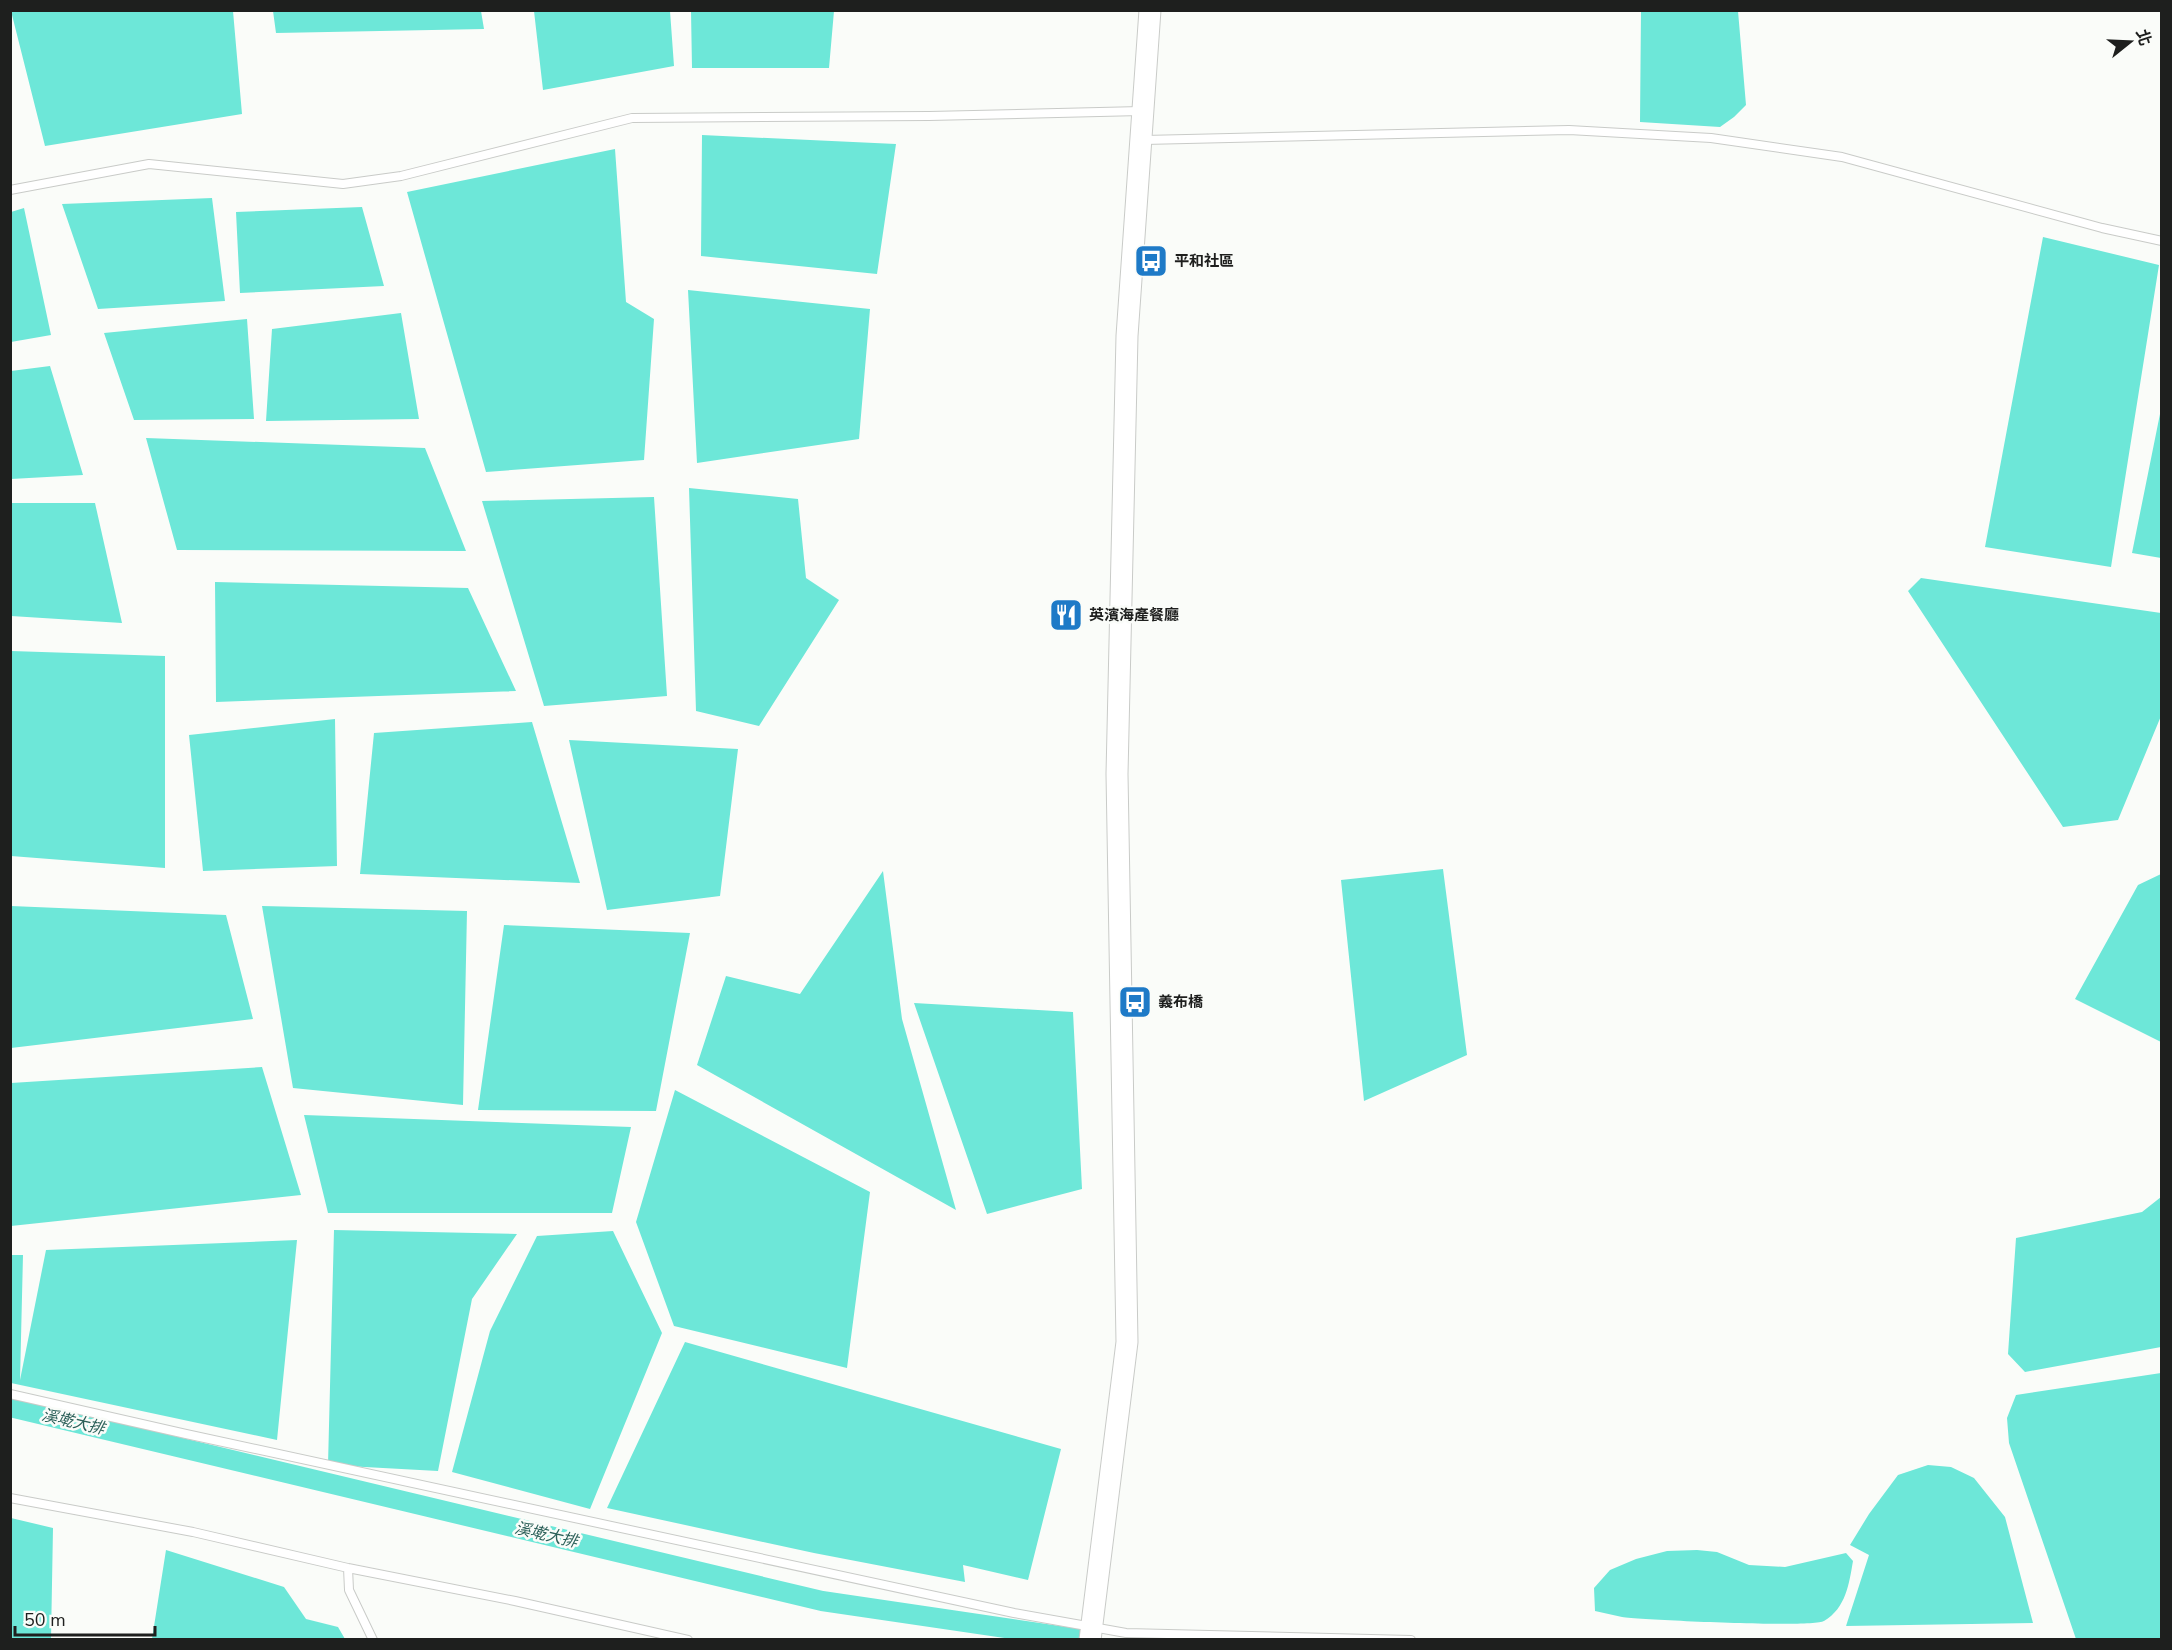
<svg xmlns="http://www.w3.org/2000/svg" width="2172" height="1650" font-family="'Nunito Sans','Noto Sans TC',sans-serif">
<rect width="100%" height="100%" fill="#fafcf9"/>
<!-- water -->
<path fill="#6de7d8" d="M11,11H233L242,114L45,146Z
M273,11H481L484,29L276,33Z
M534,11H670L674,66L543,90Z
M691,11H834L829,68H692Z
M1641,11H1738L1746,105L1734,117L1720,127L1640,122Z
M702,135L896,144L877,274L701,256Z
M615,149L626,302L654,319L644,460L486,472L407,192Z
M212,198L225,301L98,309L62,204Z
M362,207L384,286L240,293L236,212Z
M24,208L51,335L11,342V212Z
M2043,237L2159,265L2111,567L1985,547Z
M688,290L870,309L859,439L697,463Z
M401,313L419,419L266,421L272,329Z
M247,319L254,419L134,420L104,333Z
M50,366L83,475L11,479V371Z
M2161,409L2162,558H2161L2132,553Z
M146,438L425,448L466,551L177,550Z
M689,488L798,499L806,578L839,600L759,726L696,711Z
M654,497L667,696L544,706L482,501Z
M11,503H95L122,623L11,616Z
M1921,578L2161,613V716L2118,820L2063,827L1908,591Z
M215,582L468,588L516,691L216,702Z
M11,651L165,656V868L11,856Z
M335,719L337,866L203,871L189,735Z
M532,722L580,883L360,874L374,733Z
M569,740L738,749L720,896L607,910Z
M1443,869L1467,1055L1364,1101L1341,880Z
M883,871L902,1019L956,1210L697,1065L726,976L800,994Z
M2161,874V1042L2075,999L2138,885Z
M11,906L226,915L253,1019L11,1048Z
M262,906L467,911L463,1105L293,1088Z
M504,925L690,933L656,1111L478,1110Z
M914,1003L1073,1012L1082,1189L987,1214Z
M262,1067L301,1195L11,1226V1083Z
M675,1090L870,1192L847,1368L674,1326L636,1222Z
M304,1115L631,1127L612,1213H328Z
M2161,1197V1347L2025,1372L2008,1354L2016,1238L2142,1212Z
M334,1230L517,1234L472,1299L438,1471L328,1465Z
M613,1231L662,1333L590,1509L452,1472L490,1331L537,1236Z
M297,1240L277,1440L11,1383V1255H23L20,1380L46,1250Z
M685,1342L1061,1449L1028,1580L963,1565L965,1582L814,1553L607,1508Z
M2161,1373V1639H2076L2009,1443L2007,1418L2016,1395Z
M1928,1465L1951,1467L1974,1478L2005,1517L2033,1623L1846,1626L1869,1555L1850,1545L1869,1514L1898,1475Z
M11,1518L53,1528L51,1639H11Z
M166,1550L284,1587L306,1619L338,1627L345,1639H152Z
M1697,1550L1717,1552L1749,1565L1785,1567L1846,1553L1853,1561C1849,1584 1846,1608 1824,1621C1812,1628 1645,1620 1622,1617C1613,1615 1604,1613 1595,1611L1594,1588L1610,1570L1636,1559L1667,1551Z"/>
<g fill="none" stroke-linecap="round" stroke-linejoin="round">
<!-- canal -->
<path stroke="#6de7d8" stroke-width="20" d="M10,1407L822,1601L1086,1640"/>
<!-- service casing -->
<g stroke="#c9cbc8" stroke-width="10">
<path id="service" d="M1144,140L1569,130L1711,138L1842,157L2102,228L2162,241
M10,190L149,164L343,184L401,176L632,118L929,116L1141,111
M10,1394L186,1434L1014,1613L1126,1633L1411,1640
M10,1498L193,1532L348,1568L515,1601L688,1640
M348,1568L349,1590L373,1640"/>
</g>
<!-- secondary casing -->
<g stroke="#c9cbc8" stroke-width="23">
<path id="secondary" d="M1090,1640L1127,1342L1117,774L1127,336L1150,10"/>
</g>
<!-- service -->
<use href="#service" stroke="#fff" stroke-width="8"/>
<!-- secondary -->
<use href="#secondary" stroke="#fff" stroke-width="21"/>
</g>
<!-- icons -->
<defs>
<g id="bus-square" transform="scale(1.725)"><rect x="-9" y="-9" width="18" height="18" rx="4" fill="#1e7ac7" stroke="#fafcf9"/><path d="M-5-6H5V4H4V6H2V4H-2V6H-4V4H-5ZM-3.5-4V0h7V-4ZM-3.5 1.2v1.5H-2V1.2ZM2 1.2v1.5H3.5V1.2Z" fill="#fff"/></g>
<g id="restaurant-square" transform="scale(1.725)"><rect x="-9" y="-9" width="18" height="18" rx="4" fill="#1e7ac7" stroke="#fafcf9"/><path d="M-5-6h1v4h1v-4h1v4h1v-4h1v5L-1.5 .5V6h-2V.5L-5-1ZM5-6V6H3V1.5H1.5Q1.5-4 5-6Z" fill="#fff"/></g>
</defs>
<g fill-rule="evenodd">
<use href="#bus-square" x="1151" y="261"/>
<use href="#restaurant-square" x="1066" y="615"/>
<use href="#bus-square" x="1135" y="1002"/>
</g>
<g text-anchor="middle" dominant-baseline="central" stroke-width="5" stroke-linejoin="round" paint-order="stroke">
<!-- poi labels -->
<g font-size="15" font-weight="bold" fill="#1e1f1e" stroke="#fafcf9" text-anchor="start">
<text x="1174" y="261">平和社區</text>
<text x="1089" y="615">英濱海產餐廳</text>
<text x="1158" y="1002">義布橋</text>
</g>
<!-- water labels -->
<g font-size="16" font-style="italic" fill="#2c6059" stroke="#fafcf9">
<text transform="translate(73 1422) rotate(13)">溪墘大排</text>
<text transform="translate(546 1535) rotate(13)">溪墘大排</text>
</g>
</g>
<!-- border -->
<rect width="2172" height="1650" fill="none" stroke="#1e1f1e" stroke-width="24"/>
<!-- north arrow -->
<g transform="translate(2130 42) rotate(72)" stroke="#fafcf9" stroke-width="4.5" paint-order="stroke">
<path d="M0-4.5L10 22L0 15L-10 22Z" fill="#1e1f1e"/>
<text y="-9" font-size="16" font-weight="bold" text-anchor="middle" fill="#1e1f1e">北</text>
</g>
<!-- scale -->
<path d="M15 1626v9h140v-9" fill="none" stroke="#1e1f1e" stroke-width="3"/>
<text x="24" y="1626" font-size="18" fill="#1e1f1e" stroke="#fafcf9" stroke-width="4.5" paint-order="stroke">50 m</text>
</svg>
